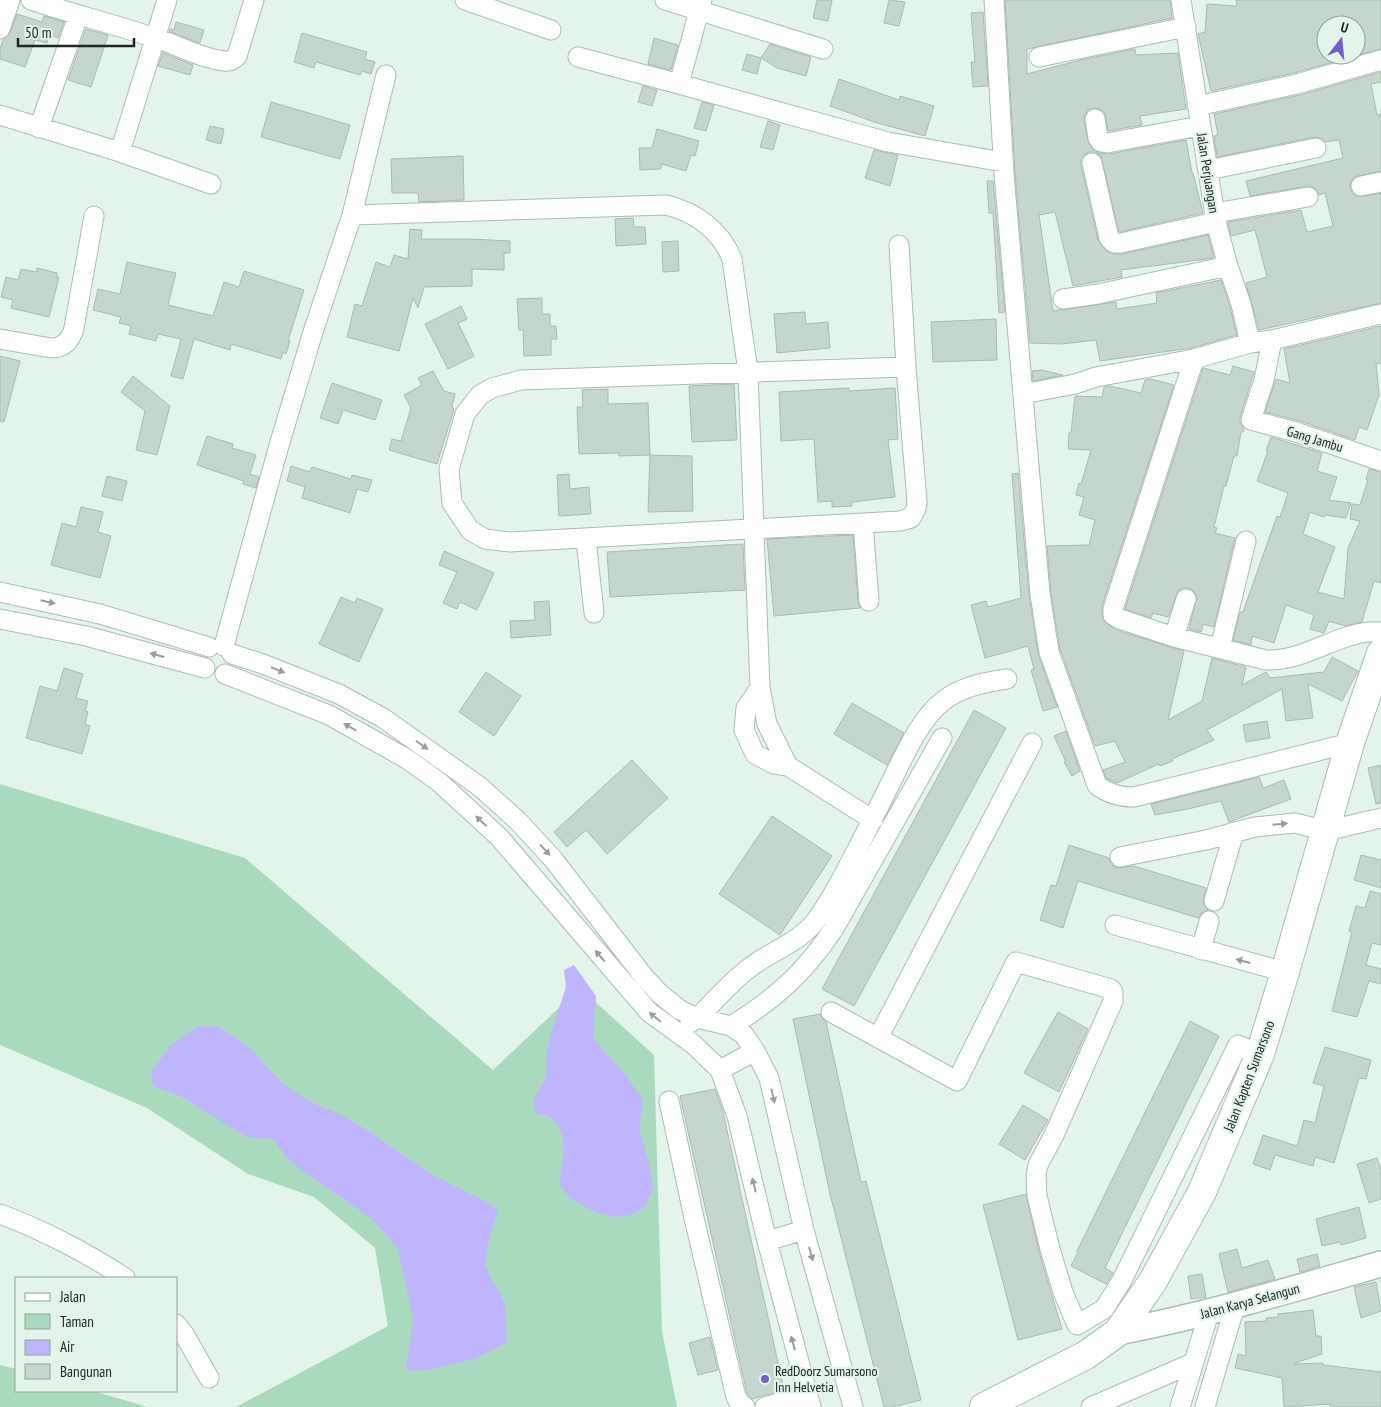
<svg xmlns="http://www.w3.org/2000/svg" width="1381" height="1407" font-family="'PT Sans Narrow',sans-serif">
<rect width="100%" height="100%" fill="#e3f5ea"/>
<!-- green -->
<path fill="#aadabe" d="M0,784L245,858L493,1070L580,988L654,1055L662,1331L677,1407H236L388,1326L375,1248L314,1197L248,1174L147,1108L0,1045Z
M0,1365L16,1369V1391H93L148,1407H0Z"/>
<!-- water -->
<path fill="#bfb5fc" d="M574,965L596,996L593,1039L625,1074L643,1100L639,1129L650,1166L653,1187L646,1206L631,1215L613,1217L591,1210L569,1198L559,1182C563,1161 570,1133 551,1118C547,1115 541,1115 536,1113L533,1101L546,1077L547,1053L550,1036L566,987L564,970Z
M199,1026H218L249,1047L284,1085L315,1104L340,1114L364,1128L436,1177L487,1202L498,1210L489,1239L485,1266L505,1303L507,1342L477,1358L429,1370H406L413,1319L398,1248L371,1218L308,1175L288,1159L273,1139L247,1137L180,1096L153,1086L151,1072L171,1045Z"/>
<!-- building -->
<path fill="#c5d7cc" stroke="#aabbb0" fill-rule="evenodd" d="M817,0H832L828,21L813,18Z
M889,0L905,2L899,26L884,23Z
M1005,0H1170L1172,18L1027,49V74L1081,60L1135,49L1136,55L1178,53L1186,109L1140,116L1142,125L1108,131L1106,117L1104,112L1099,109L1094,108L1088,110L1085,115L1084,121L1089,144L1093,149L1099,153L1109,154L1186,140L1192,173H1193L1203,213L1119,232L1101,156L1095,152H1089L1084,155L1081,159V165L1098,240L1106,251L1114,254H1123L1208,235L1214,258L1121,270L1122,277L1073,286L1055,212L1039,215L1053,311L1116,302L1117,309L1157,303L1156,293L1221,280L1230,307L1237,335L1191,348L1100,361L1096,340L1062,344L1030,343L1015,173Z
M1236,0H1381V49L1294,73L1211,91L1198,34L1205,32L1207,4L1237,6ZM1326,25H1356V55H1326Z
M983,12L988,86L973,87L971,62H975L971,13Z
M17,14L42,22L44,16L64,22L58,38L49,35L47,43L35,40L25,67L0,59V49L3,40L10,33Z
M176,22L204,30L200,43L169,31L170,29L174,30Z
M86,29L108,35L91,87L68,80Z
M302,33L367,52L365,59L375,62L371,74L362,71L360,75L316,62L314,68L294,62Z
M654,38L678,45L671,70L648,64Z
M770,44L811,57L806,76L777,68L761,58Z
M163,53L193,65L190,75L158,66Z
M747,54L761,58L757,74L742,70Z
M1381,72V82L1371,84L1377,115L1381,114V171L1354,177L1351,182L1350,188L1352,193L1358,197L1381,193V303L1259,330L1246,283L1267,277L1255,230L1231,236L1228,222L1301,210L1307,232L1333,226L1325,193L1319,195L1316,189L1311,186H1307L1250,196L1246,181L1343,158L1339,140L1325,142L1320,138L1314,137L1217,157L1214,136L1218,135L1214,114L1300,95Z
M839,79L899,100L900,96L934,106L925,136L874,122L830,106Z
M643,86L657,90L652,106L638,102Z
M271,102L350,125L340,159L261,137Z
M702,102L714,105L706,131L694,128Z
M768,121L780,125L773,150L760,147Z
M210,126L224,129L221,144L206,140Z
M657,129L699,141L695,156L691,155L686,171L661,164V169L640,170L639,148H652Z
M874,150L898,155L890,186L865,178Z
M463,156L464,200L419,202L418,193H392L391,159Z
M987,181H993L1005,312L999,313L993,213H989Z
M633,218L634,227H645L646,244L616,246L615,219Z
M410,229L422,230L421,239H471L510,241V253H504V270L472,269V286L424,287L418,308L413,298L399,351L347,337L355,304L362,306L376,262L390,267L394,255L408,259Z
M678,241L679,271L663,272L662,242Z
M127,262L176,273L168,305L213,316L224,282L239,287L244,271L304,290L288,341H290L286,354L283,352L281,359L231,344L230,350L194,339L183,379L171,376L181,339L158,334L156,341L129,334L131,326L119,323L121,317L93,310L98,289L120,294Z
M37,268L57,273L56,277H59L49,317L11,308L13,300L1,297L6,277L18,280L21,269L37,272Z
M542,298V314H550V326H556L557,339H551V355L524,356L523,330H519L517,299Z
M461,306L467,319L458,323L474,356L448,369L425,324Z
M805,312L806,324L828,322L830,348L777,353L774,314Z
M996,319L997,360L933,362L931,322Z
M1381,326V363L1376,364L1379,395L1367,430L1359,427L1355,440L1300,421L1265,412L1276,379L1290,383L1284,349Z
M0,356L20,361L4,422L0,421Z
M1233,366L1254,372L1240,417V423L1244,429L1243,432H1241L1237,456H1234L1226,486H1224L1214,527L1217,528L1215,533L1235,538L1214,627L1203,624L1201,632L1189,629L1197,597L1194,591L1189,588H1183L1178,591L1168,617L1153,613L1151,618L1125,609L1203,368L1230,375Z
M1042,370L1063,375L1033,381L1032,371Z
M433,371L444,391L455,394L452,406L454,409L437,464L389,450L392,439L401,441L411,408L404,395L422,385L418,378Z
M133,376L170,406L157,455L136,450L145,411L121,392Z
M1151,379L1174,385L1102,606V615L1104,621L1116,630L1184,651L1168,720L1202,701L1212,658L1246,667L1242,685L1266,672L1270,678L1324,672L1332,657L1358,671L1342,701L1308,684L1313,718L1286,721L1282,689L1207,730L1214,740L1172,759L1173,761L1160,766L1159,764L1117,783L1106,778L1103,770L1125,762L1115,741L1095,746L1060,649L1051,593L1047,546L1089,545L1095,520L1079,515L1084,497L1076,495L1079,483L1081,484L1091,450L1068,449L1069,433H1071L1075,396L1102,397L1104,387L1110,386L1141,393L1145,380Z
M332,383L382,400L375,420L343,410L338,424L320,418Z
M734,384L737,440L692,442L689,386Z
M849,388V391L895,388L898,439L888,440L895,497L852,502V506L832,507V501L818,502L814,439L781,441L779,392Z
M608,389V404L648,403L650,455L619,456V453L579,454L577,407H583L582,390Z
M207,436L233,444L232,448L256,455L250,474L259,477L256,488L243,484L244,481L197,465Z
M1271,437L1322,453L1317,471L1337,477L1329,500L1351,503L1346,518L1325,515L1324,517L1310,512L1303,534L1335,547L1318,592L1344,599L1348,548L1360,521L1350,519L1352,504L1360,505L1368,480H1366L1369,469L1381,472V583L1374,581L1362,622L1345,626L1329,621L1324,633L1310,629L1314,615L1286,605L1274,643L1252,636L1251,645L1233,640L1240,612H1243L1277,516L1280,517L1288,493L1257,481L1268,451H1266Z
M650,455L692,456L693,511L648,512Z
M291,466L310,472L312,467L351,479L352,475L372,480L368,492L357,489L350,513L302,498L305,487L287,481Z
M1018,473L1029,595L1038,654L1057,707L1043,711L1031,670L1034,669L1028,646L985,658L971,605L986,601L988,607L1021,598L1012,474Z
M569,474L570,489L589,487L591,514L559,516L557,475Z
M107,476L127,481L122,501L102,496Z
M81,507L103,512L98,532L111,536L100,578L51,565L62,523L76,527Z
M853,535L858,602L860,608L774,616L767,539Z
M743,544L745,590L610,597L607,552Z
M444,551L494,573L477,610L460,602L457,609L443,603L457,572L439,565Z
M341,597L355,603L357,598L383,609L359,662L319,644Z
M549,601L551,635L511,638L510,621L535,620L534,602Z
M64,668L83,674L76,698L88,701L85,711L88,712L85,724L90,726L82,754L26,738L40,686L57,691Z
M486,672L521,696L494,736L459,712Z
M852,703L904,733L887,765L834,734Z
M974,710L1006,728L854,1006L822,989Z
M1267,721L1270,738L1246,742L1243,725Z
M1066,731L1080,771L1072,776L1064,762H1066L1054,736Z
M632,760L668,798L607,854L586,830L567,847L554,832Z
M1381,765V803L1376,804L1368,768Z
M1259,777L1263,788L1284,780L1291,799L1229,822L1221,801L1188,809L1155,815L1151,804Z
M772,816L832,856L780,935L719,894Z
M1069,845L1109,858L1111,864L1117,868L1134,866L1206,888L1203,903L1208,910L1202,913L1198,918L1078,881L1063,928L1040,920L1051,885L1056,886Z
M1361,855L1381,860V888L1354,880Z
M1370,891L1381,894V945L1372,943L1366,965L1381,969V984L1369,981L1357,1017L1332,1011L1352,932L1349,931L1356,906L1365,908Z
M1058,1012L1088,1029L1059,1092L1024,1073Z
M820,1014L822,1018L826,1022L861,1182L866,1181L921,1400L893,1407H884L830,1194L793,1019Z
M1190,1021L1219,1036L1105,1268L1113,1273L1106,1284L1071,1266L1078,1252L1077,1251Z
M1325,1047L1371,1060L1366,1079L1359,1078L1334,1163L1315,1157L1313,1166L1275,1155L1270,1170L1253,1164L1263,1135L1297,1146L1304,1120L1315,1123L1324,1086L1313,1083Z
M715,1089L723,1112L784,1390L752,1399L747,1393L680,1096Z
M1023,1105L1048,1120L1025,1160L999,1144Z
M1377,1158L1381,1170V1199L1369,1203L1357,1164Z
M1026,1194L1039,1252L1062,1329L1018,1340L983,1205Z
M1359,1207L1366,1238L1341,1245L1340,1242L1322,1246L1316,1219Z
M1237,1249L1242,1268L1268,1260L1275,1279L1228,1292L1219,1254Z
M1317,1254L1320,1266L1300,1272L1297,1259Z
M1202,1274L1206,1297L1191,1299L1188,1276Z
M1376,1282L1381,1311L1361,1318L1354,1287Z
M1313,1310L1316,1336H1321L1322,1354L1295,1363V1364L1323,1363V1365L1381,1372V1407H1330V1404L1284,1407L1282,1378L1235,1368L1238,1354L1246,1356L1245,1322L1267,1321L1266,1318L1278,1317V1314Z
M710,1337L718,1370L698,1375L689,1343Z"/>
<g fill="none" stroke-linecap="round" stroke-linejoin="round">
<!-- minor casing -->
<g stroke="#acbdb2" stroke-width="21">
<path id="minor" d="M31,0C72,14 114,24 155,38C178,45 200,58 224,61C229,62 233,60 237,56L254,0
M465,0L551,30
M665,0L823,49
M994,0L1004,174L1040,594L1049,652L1097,785C1108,794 1120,797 1134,797L1350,743
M1181,0L1216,222L1228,266L1241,304L1250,343
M0,29L10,0
M578,57L679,84L888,142L1003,162
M1039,57L1186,27
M679,84L702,0
M1197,106L1297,84L1381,60
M0,115L120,152L211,184
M1095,119L1098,138L1101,142L1107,143L1200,126
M39,128L78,16
M120,152L167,0
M1092,163L1109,238L1114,243H1121L1216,222
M1208,170L1316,148
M1361,186L1381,182
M1215,213L1308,197
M352,215L666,205C696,212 721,231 732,259L748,372L760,688L767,724L788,766L873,820
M899,245L906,367L917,502L916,509L911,518L900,521L510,542L485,539L470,530L452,503L449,469L465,414L480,395L492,388L521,380L906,367
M1063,299L1098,294L1228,266
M0,339L51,348C64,348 71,340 74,328L94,216
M1272,340L1264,380L1251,420L1296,432L1381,461
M1194,359L1113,609V615L1120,619L1174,637L1266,660C1306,662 1341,629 1381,632
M1023,394L1075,384L1096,377L1194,359L1250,343L1272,340L1381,314
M863,523L869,601
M586,539L594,613
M0,592L100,614L209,647
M0,619L86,636L205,668
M1174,637L1186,599
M224,646L278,449L313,332L352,215L386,75
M1220,648L1246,541
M232,654L263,664L339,694L383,718L479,786L517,820L553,859L645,978L660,994L680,1010L697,1018L731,1026L744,1035L755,1051L769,1078L804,1230L853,1407
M225,674L329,715L407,759L439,782L499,837L649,1012L693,1044L720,1070L737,1116L767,1241L811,1407
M760,688L746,708L744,730L755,754L774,764L788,766
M1120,857L1206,840L1255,827L1295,823L1326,831L1381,818
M1214,901L1234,832
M1115,925L1285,972
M1201,950L1209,921
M831,1012L957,1081L1016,962L1111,989L1113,992V1001L1054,1135L1038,1165L1036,1175L1037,1196L1050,1249L1063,1292L1077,1325L1104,1309L1121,1282L1238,1045L1260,1054
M690,1023L697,1018C715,1001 731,981 752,966C772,951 797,943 814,923C829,904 840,882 851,861C865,834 879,807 892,780C905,754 920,719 943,701C961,687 984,682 1007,679
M731,1026C774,1000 805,972 833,930L942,738
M878,1038L1032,743
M720,1070L755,1051
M669,1101L694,1218L736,1397L739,1402L745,1407
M0,1214C41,1229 89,1254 125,1278
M767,1241L804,1230
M176,1324L184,1334L209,1378
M765,1407L807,1395
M1091,1407L1193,1363
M1180,1407L1209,1313
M1205,1407L1235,1306"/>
</g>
<!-- major casing -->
<g stroke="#acbdb2" stroke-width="28">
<path id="major" d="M1118,1332C1208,1315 1293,1289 1381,1264"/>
</g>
<!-- highway casing -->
<g stroke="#acbdb2" stroke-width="30">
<path id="highway" d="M984,1407L1086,1355L1118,1332L1153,1281L1202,1192L1260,1054L1285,972L1350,743L1381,653"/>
</g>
<!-- minor -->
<use href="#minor" stroke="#fff" stroke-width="19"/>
<!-- major -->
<use href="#major" stroke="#fff" stroke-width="25"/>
<!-- highway -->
<use href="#highway" stroke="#fff" stroke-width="28"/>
</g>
<!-- one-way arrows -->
<defs><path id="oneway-solid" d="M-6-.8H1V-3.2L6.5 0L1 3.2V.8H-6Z" transform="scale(1.25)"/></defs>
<g fill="#9b9e9c">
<use href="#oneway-solid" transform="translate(48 602) rotate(13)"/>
<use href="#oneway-solid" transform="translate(157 655) rotate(-165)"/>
<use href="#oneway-solid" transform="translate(278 670) rotate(22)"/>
<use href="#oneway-solid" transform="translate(350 727) rotate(-150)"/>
<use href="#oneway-solid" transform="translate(422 745) rotate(35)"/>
<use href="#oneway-solid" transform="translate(481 821) rotate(-137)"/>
<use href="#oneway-solid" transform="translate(1280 824) rotate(-5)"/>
<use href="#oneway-solid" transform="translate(545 850) rotate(48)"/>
<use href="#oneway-solid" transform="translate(600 956) rotate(-131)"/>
<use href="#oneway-solid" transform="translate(1243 961) rotate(-165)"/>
<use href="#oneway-solid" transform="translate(655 1017) rotate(-140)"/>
<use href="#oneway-solid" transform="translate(773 1096) rotate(77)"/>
<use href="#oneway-solid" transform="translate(754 1185) rotate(-103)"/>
<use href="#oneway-solid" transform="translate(811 1254) rotate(75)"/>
<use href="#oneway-solid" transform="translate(793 1343) rotate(-105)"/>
</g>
<!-- markers -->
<circle fill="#775bd5" stroke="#e3f5ea" stroke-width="2" cx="765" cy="1379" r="5"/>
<g text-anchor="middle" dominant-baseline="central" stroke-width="4.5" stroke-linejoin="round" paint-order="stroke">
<!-- street labels -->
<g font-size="14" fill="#202723" stroke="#e3f5ea">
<text transform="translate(1208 173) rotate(81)">Jalan Perjuangan</text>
<text transform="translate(1315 439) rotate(17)">Gang Jambu</text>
<text transform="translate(1249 1076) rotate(-69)">Jalan Kapten Sumarsono</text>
<text transform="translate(1250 1301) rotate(-15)">Jalan Karya Selangun</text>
</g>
<!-- poi labels -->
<g font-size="14" fill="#202723" stroke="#e3f5ea" text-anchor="start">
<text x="775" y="1371">RedDoorz Sumarsono<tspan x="775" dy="16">Inn Helvetia</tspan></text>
</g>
</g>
<!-- legend -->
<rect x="15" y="1277" width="162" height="115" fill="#e3f5ea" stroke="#95a39a"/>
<rect x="25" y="1293" width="25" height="8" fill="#ffffff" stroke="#95a39a"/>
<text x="60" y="1302" font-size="15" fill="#202723">Jalan</text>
<rect x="25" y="1314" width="25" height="15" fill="#aadabe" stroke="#95a39a"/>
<text x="60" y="1327" font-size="15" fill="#202723">Taman</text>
<rect x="25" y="1340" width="25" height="15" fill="#bfb5fc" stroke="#95a39a"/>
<text x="60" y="1352" font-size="15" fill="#202723">Air</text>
<rect x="25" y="1364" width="25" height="15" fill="#c5d7cc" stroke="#95a39a"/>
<text x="60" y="1377" font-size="15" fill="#202723">Bangunan</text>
<!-- north arrow -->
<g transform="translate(1341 40) rotate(16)"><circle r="24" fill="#e3f5ea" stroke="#95a39a"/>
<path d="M0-4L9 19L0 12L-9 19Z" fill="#775bd5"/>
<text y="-8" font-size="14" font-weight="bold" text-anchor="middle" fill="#202723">U</text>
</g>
<!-- scale -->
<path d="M18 38v8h116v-8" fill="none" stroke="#202723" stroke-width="2.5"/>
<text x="25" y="38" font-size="15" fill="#202723" stroke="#e3f5ea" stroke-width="4" paint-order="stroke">50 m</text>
</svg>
